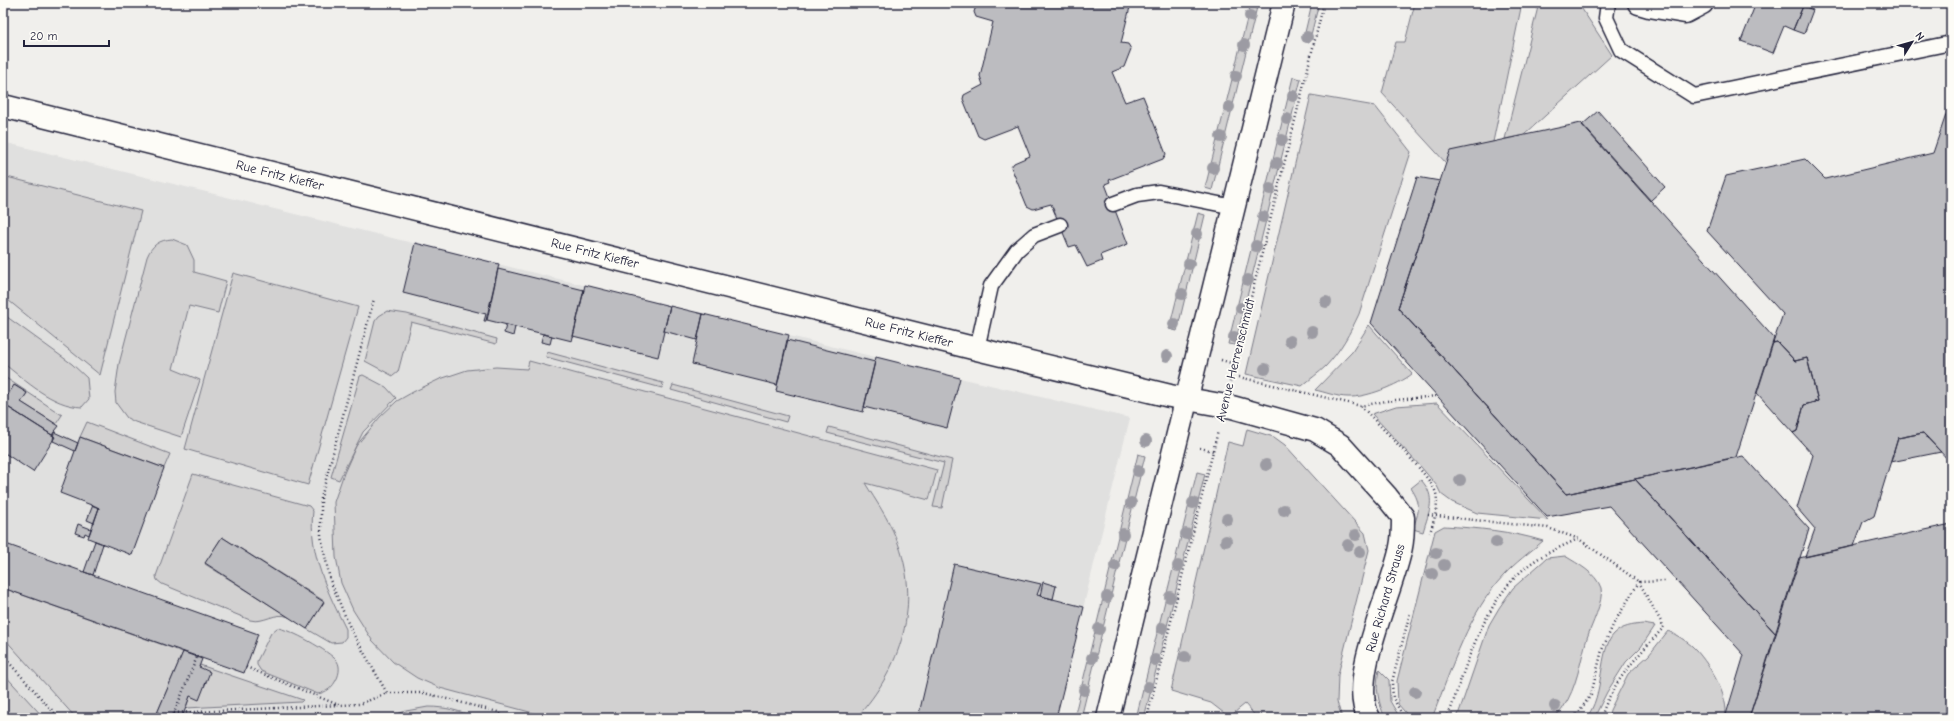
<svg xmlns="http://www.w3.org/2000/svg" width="1954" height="721" font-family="'Comic Neue',sans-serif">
<rect width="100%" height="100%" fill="#f0efec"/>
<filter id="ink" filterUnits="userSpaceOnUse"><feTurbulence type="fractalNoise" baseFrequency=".025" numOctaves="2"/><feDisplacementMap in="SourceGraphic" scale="8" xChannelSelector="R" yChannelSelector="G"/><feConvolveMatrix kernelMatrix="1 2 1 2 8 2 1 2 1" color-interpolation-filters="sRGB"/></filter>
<g filter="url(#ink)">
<!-- built -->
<path fill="#e0e0df" d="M3,142L960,378L1130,418L1056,718H3Z"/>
<!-- green -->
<path fill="#d2d1d1" stroke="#7a7a86" d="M1251,3H1258L1212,190L1205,188Z
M1312,3H1319L1309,43L1303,41Z
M1415,3H1522L1493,142L1446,163L1382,93L1396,42H1405Z
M1539,3H1566L1580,6L1612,55L1524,135L1505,139Z
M1293,77L1301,79L1235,345L1228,344Z
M1311,95L1375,106L1411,152L1359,314C1350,333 1341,350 1326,366C1319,373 1310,379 1302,386L1246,374Z
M3,176L141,211L100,375L3,296Z
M1198,213L1205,215L1177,331L1169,329Z
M172,239L187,245L194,260V272L226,281L218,313L189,306L173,369L200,380L181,437L135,422L127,418L116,403L115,392L119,364L147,257C152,245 159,240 172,239Z
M233,273L358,307L308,485L185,449Z
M387,311L407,314L497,339L496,344L411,322L398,372L393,376L365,361L375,321L379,316Z
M3,314L72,364L87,378L89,399L82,407C52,406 26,381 3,363Z
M1369,325L1412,374C1398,385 1366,398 1348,397C1337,397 1325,392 1315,390L1352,352Z
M547,352L663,383L662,388L546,357Z
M529,361L937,470L929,500L865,483C876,501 888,518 896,538C923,603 901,669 856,718H552L440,688L417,678L393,662L372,640L353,610L341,583L336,557L334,502L344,473L356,446L380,417L397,401L413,392L440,379L467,370L496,367L527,369Z
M363,375L386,387L396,398L363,432L339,480L331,477L360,376Z
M3,376L62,415L56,424L21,402L27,393L15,385L8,395L3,392Z
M673,385L788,416L786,422L671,390Z
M1437,403L1548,520L1477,513L1452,502L1441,494L1437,486L1421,467L1372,414L1396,406Z
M87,422L170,454L164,468L80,437Z
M829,427L952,460L942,508L933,507L944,463L827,433Z
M1247,429L1274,437L1285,445L1365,533L1369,550L1338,675L1337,702L1342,718H1257L1245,704L1229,717L1211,703L1171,691L1228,442L1243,446Z
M1138,454L1145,456L1081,718H1074Z
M1197,472L1205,474L1144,718H1136Z
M193,474L309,506L313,511C308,553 328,593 346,629V637L342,642L331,643L307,629L324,601L222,537L205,564L289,617C275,611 264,624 250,620L162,584L157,580L156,576Z
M1421,480C1437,497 1429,511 1423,532L1413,529C1419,510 1422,505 1411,488Z
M1444,526C1477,528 1511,531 1543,541C1530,552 1515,563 1504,575C1469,612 1452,667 1434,713L1429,718H1410L1398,704L1397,681L1435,531Z
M1565,556C1578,564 1596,573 1601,588C1604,601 1591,626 1587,638C1580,662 1577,687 1563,708C1561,712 1556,715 1552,718H1457L1489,625L1499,608L1513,588L1547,558Z
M3,588L183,652L155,718H76L3,637Z
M1643,624L1655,626L1641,647L1626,662L1607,692L1594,718H1586C1605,696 1598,650 1614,634C1622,626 1633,625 1643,624Z
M277,628C290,629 329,651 337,661C341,667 339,676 335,682C331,689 326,692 318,694L261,671L257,665V661L271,633Z
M1668,631C1677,635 1685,640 1692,646C1707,660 1731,698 1725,718H1608L1610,710L1628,674L1649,655Z
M200,665L303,700L301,702L186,708Z
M1379,670L1389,680L1390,701L1400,718H1385C1378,701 1375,688 1379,670Z
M3,673L44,718H3Z
M428,707C446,707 460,711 477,718H385L406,711Z
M316,713L323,714L326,718H260Z"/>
<!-- building -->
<path fill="#bcbcc0" stroke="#22223b" d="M977,3H1131L1121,43L1128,44L1131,49L1124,67L1112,72L1125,102L1143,96L1166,154L1163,159L1109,180L1110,182L1105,184L1128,244L1100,255L1102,261L1087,267L1076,245L1069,247L1051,204L1033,209L1027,206L1011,167L1014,163L1030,156L1018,126L984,139L978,136L963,99L964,95L983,85L980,76L993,22L976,17L974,12Z
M1756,3H1796L1803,6L1793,30L1784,26L1773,53L1741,41Z
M1803,6L1813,10L1804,34L1793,30Z
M1951,100V463L1923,433L1898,438L1874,516L1863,522L1854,546L1805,557L1815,529L1797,508L1813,455L1793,433L1797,431L1804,405L1818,401L1807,358L1795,361L1777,342L1773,343L1783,314L1707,231L1726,176L1805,159L1825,179L1933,153Z
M1598,111L1665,187L1650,201L1582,125Z
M1581,123L1774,338L1736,457L1566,494L1398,308L1450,151Z
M1417,177L1440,181L1398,308L1566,494L1635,479L1776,634L1749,718H1725L1744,655L1609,506L1547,517L1371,323Z
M415,243L499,264L486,321H484L486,314L403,293Z
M498,269L584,290L572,341L487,320Z
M585,285L670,306L658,357L573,336Z
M670,306L703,314L697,340L664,331Z
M703,314L789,335L777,385L692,364Z
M506,325L515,327L513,336L504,333Z
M543,334L552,336L550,344L541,342Z
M787,340L875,362L863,412L776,391Z
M1777,342L1795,361L1807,358L1818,401L1804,405L1797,431L1793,433L1757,393L1773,343Z
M876,357L960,378L947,428L864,407Z
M14,385L27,393L21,402L59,426L52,435L3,404V392L8,395Z
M3,404L55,437L33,472L3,452Z
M54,432L78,443L75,451L53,441Z
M1923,433L1941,452L1891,462L1898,438Z
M80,437L164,468L132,555L88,538L99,508L60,493Z
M1743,456L1809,529L1776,634L1635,479Z
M93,505L99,508L94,523L87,520Z
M78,524L91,529L89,535L85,533L84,536L75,533Z
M1951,524V718H1749L1799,558Z
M222,537L324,602L307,629L205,563Z
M95,541L103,544L93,575L84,572Z
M3,543L258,634L244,673L3,588Z
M954,564L1041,584L1037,595L1084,607L1056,718H918Z
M1043,582L1056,586L1053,599L1040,596Z
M183,652L202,659L199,667L210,672L199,700L190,696L182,718H155Z"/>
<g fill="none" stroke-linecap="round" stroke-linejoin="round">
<!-- service casing -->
<g stroke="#22223b" stroke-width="17">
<path id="service" d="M1608,3L1606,18L1621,50L1694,96L1951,43
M1113,204L1137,195L1159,192L1234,207
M977,349L991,286L1017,250L1034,235L1060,225"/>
</g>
<!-- minor casing -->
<g stroke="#22223b" stroke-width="25">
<path id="minor" d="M1639,3L1649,6L1685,12L1702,3
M3,106L977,349L1170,396L1232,407L1315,430L1340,445L1387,497L1403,517C1403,527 1403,538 1401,547C1393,591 1347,679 1369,718"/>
</g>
<!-- secondary casing -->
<g stroke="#22223b" stroke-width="25">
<path id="secondary" d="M1108,718L1284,3"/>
</g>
<!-- path -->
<path stroke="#22223b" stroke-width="2.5" stroke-dasharray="1 3" stroke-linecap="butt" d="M1221,360L1235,364
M1239,377L1361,406L1386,401L1436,396
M1230,382L1324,3
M1361,406C1376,422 1431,476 1436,493C1439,507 1434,520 1430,533
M1200,448L1213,451
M1428,515L1548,528L1579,539L1639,582L1666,581
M3,656L59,718
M246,667L336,704
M387,693H424L498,712L505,718
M174,713L360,704L387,693L351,630L330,580L321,536V498L374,299
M172,718L197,657
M1147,718L1218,431
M1404,718L1393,698L1392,682L1410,613
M1445,718L1451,709C1466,663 1486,600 1525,568C1540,555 1561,547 1578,539
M1574,718L1591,695L1602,650L1614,623L1639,582L1664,627C1640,654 1611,682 1601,718"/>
<!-- service -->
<use href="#service" stroke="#fdfcf7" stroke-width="14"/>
<!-- minor -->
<use href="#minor" stroke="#fdfcf7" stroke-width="22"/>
<!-- secondary -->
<use href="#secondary" stroke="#fdfcf7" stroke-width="22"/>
</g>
<!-- trees -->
<g fill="#9c9ba3">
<circle cx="1250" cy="16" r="6"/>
<circle cx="1307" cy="37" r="6"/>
<circle cx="1244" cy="45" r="6"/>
<circle cx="1236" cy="76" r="6"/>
<circle cx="1293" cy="96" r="6"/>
<circle cx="1229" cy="107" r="6"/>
<circle cx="1287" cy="119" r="6"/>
<circle cx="1221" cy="137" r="6"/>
<circle cx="1282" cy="140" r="6"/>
<circle cx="1277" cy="163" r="6"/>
<circle cx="1213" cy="168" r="6"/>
<circle cx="1270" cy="189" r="6"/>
<circle cx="1263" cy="217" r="6"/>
<circle cx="1197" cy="234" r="6"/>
<circle cx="1256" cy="246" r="6"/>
<circle cx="1189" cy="264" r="6"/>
<circle cx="1248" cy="280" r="6"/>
<circle cx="1182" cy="294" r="6"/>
<circle cx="1326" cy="302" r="6"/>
<circle cx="1241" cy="308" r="6"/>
<circle cx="1174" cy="324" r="6"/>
<circle cx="1312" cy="332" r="6"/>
<circle cx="1234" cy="337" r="6"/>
<circle cx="1290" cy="341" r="6"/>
<circle cx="1167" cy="356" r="6"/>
<circle cx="1265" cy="369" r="6"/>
<circle cx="1146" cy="441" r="6"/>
<circle cx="1266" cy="465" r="6"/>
<circle cx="1138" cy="471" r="6"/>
<circle cx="1460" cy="480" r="6"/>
<circle cx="1131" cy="503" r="6"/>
<circle cx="1193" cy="503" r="6"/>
<circle cx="1284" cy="510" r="6"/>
<circle cx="1227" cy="519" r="6"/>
<circle cx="1123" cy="534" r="6"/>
<circle cx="1186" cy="534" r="6"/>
<circle cx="1356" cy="535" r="6"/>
<circle cx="1226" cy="541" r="6"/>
<circle cx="1496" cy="542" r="6"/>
<circle cx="1348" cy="545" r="6"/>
<circle cx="1360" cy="552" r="6"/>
<circle cx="1436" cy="553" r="6"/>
<circle cx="1444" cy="565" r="6"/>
<circle cx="1115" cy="566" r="6"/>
<circle cx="1178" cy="566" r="6"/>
<circle cx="1432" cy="574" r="6"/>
<circle cx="1107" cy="597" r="6"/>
<circle cx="1170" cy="597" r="6"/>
<circle cx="1162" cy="628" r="6"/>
<circle cx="1099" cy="629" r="6"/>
<circle cx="1185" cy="657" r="6"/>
<circle cx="1092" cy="658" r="6"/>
<circle cx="1155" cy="660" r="6"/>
<circle cx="1148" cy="687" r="6"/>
<circle cx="1084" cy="690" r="6"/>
<circle cx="1415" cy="692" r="6"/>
<circle cx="1555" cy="706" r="6"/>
</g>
</g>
<g text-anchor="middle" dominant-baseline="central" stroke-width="3.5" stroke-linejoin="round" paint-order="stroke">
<!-- street labels -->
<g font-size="13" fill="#22223b" stroke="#fdfcf7">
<text transform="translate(280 175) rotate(14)">Rue Fritz Kieffer</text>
<text transform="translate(595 253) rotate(14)">Rue Fritz Kieffer</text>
<text transform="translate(909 332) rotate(14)">Rue Fritz Kieffer</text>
<text transform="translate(1235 360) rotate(-76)">Avenue Herrenschmidt</text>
<text transform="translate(1385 598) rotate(-74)">Rue Richard Strauss</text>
</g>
</g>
<!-- margin -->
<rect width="1954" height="721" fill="none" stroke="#fdfcf7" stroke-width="16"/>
<rect x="8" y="8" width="1938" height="705" fill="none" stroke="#22223b" stroke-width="1.5" filter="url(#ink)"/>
<!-- north arrow -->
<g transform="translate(1912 42) rotate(53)" stroke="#fdfcf7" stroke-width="3" paint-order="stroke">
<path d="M0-3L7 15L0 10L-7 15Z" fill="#22223b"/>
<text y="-6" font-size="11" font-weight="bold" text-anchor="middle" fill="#22223b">N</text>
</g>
<!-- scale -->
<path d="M24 40v6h85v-6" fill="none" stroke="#22223b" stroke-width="2"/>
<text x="30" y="40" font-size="12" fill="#22223b" stroke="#fdfcf7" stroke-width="3" paint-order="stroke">20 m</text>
</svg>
